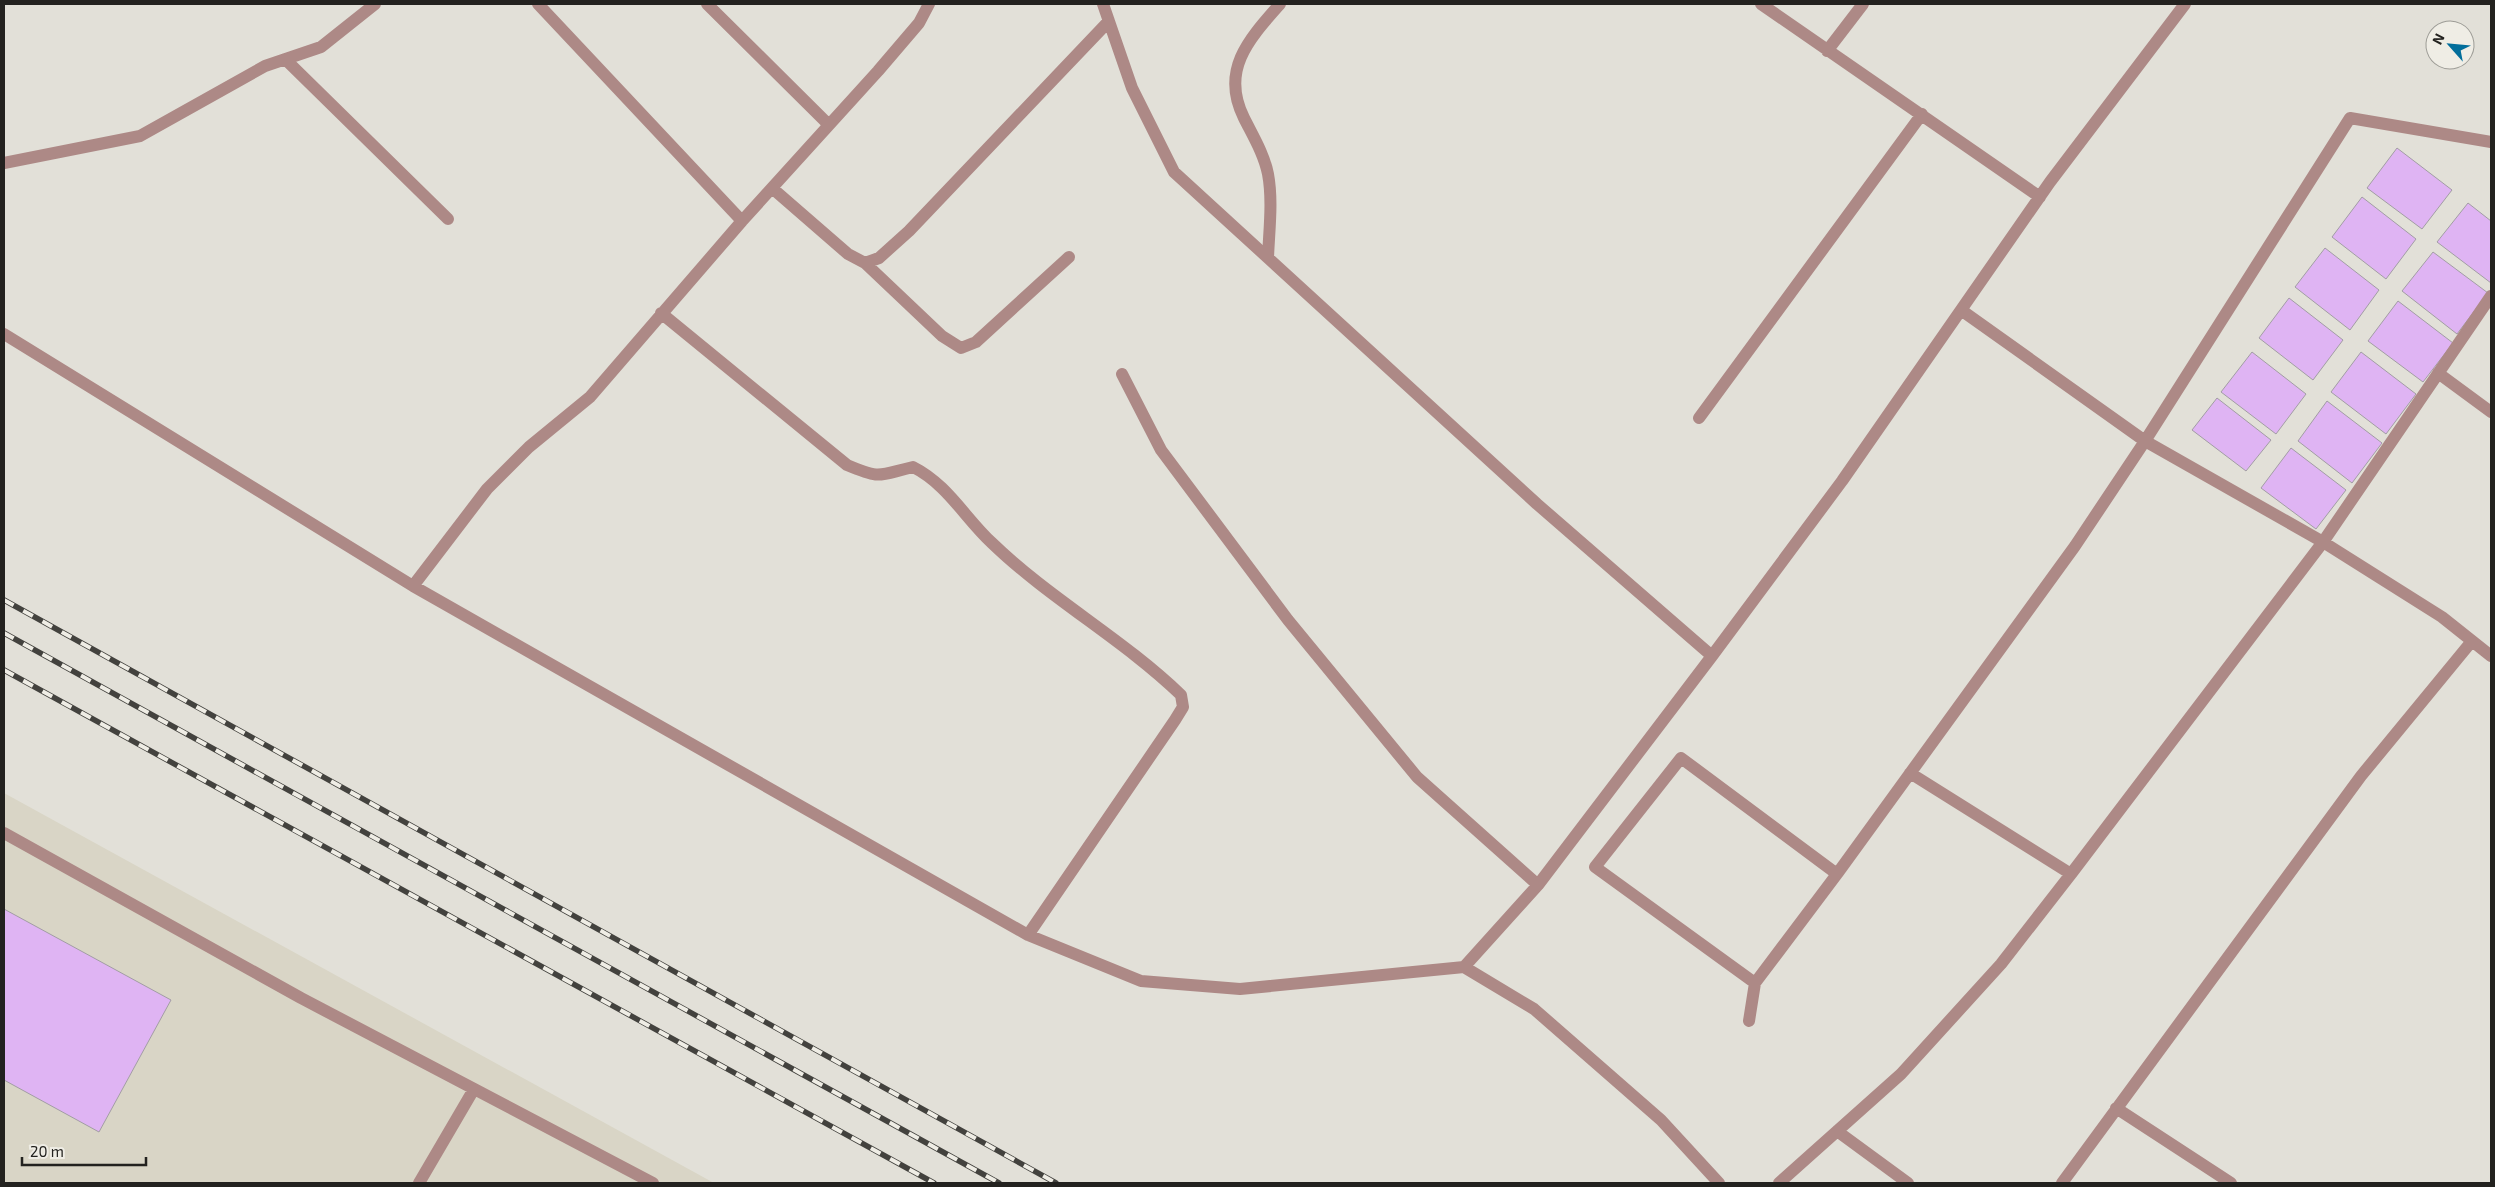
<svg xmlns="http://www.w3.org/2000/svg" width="2495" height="1187" font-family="'Exo 2',sans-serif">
<rect width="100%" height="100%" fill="#e2e0d8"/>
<!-- built -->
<path fill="#d9d5c6" d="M4,793L714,1183H4Z"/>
<!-- building -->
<path fill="#dfb4f3" stroke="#a29da4" d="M2397,148L2452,190L2422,229L2367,188Z
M2362,197L2416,239L2386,279L2332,237Z
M2468,203L2491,221V283L2437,242Z
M2325,248L2379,290L2350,330L2295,287Z
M2433,252L2488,293L2457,334L2402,291Z
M2289,298L2343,340L2313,380L2259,338Z
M2398,301L2453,343L2423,382L2368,341Z
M2252,352L2306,394L2276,434L2221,392Z
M2361,352L2416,394L2386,434L2331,392Z
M2217,398L2271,440L2246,471L2192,430Z
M2327,401L2382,443L2352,483L2298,441Z
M2291,448L2346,490L2316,529L2261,488Z
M4,909L171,1000L99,1132L4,1080Z"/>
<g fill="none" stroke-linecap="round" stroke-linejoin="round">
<!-- minor -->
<path stroke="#ad8986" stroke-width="12" d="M538,4L742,221
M707,4L828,124
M1103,4L1132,88L1174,172L1537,504L1712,656
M1761,4L2040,197
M1827,51L1863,4
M285,59L448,219
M4,163L140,136L265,66L321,47L375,4
M772,188L848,254L865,263L879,258L909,231L1109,21
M1268,258C1269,231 1273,201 1268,174C1264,154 1253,136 1244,118C1220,70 1249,39 1280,4
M865,263L942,336L961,348L976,342L1069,257
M1961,310L2145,441L2323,542L2442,617L2491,656
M661,313L847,465C883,480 878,475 913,467C947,484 965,518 992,543C1050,599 1123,639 1181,695L1183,707L1175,720L1028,935
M4,334L413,586L1028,935L1141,981L1240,989L1464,967L1534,1009L1661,1120L1719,1183
M2438,373L2491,412
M1122,374L1161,450L1288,620L1417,777L1538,885
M1699,418L1922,114
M413,586L487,489L529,447L590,397L742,221L878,71L919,23L929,4
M4,833L301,998L653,1183
M2071,874L2323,542L2491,296
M1464,967L1538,885L1712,656L1842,481L2050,182L2185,4
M1755,983L1595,867L1681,758L1837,874L2075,546L2145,441L2350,118L2491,142
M1749,1021L1755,983L1837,874
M2116,1108L2231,1183
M1837,1131L1908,1183
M419,1183L474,1089
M1779,1183L1901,1074L2001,964L2071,874L1910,773
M2062,1183L2361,776L2472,641"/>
<!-- rail casing -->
<g stroke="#43423e" stroke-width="5.5">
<path id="rail" d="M4,600L1056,1183
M4,633L999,1183
M4,670L934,1183"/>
</g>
<!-- rail -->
<use href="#rail" stroke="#efede5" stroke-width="4" stroke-dasharray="11" stroke-linecap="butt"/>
</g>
<!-- border -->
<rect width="2495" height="1187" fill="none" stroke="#23221f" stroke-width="10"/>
<!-- north arrow -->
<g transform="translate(2450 45) rotate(297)"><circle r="24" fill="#efede5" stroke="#9d9c96"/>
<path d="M0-4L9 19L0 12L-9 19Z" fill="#026e9b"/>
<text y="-8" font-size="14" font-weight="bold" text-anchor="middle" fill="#23221f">N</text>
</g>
<!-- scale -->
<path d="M22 1157v8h124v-8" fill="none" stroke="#23221f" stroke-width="2.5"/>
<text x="30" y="1157" font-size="15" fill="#23221f" stroke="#efede5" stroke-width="4" paint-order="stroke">20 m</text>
</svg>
